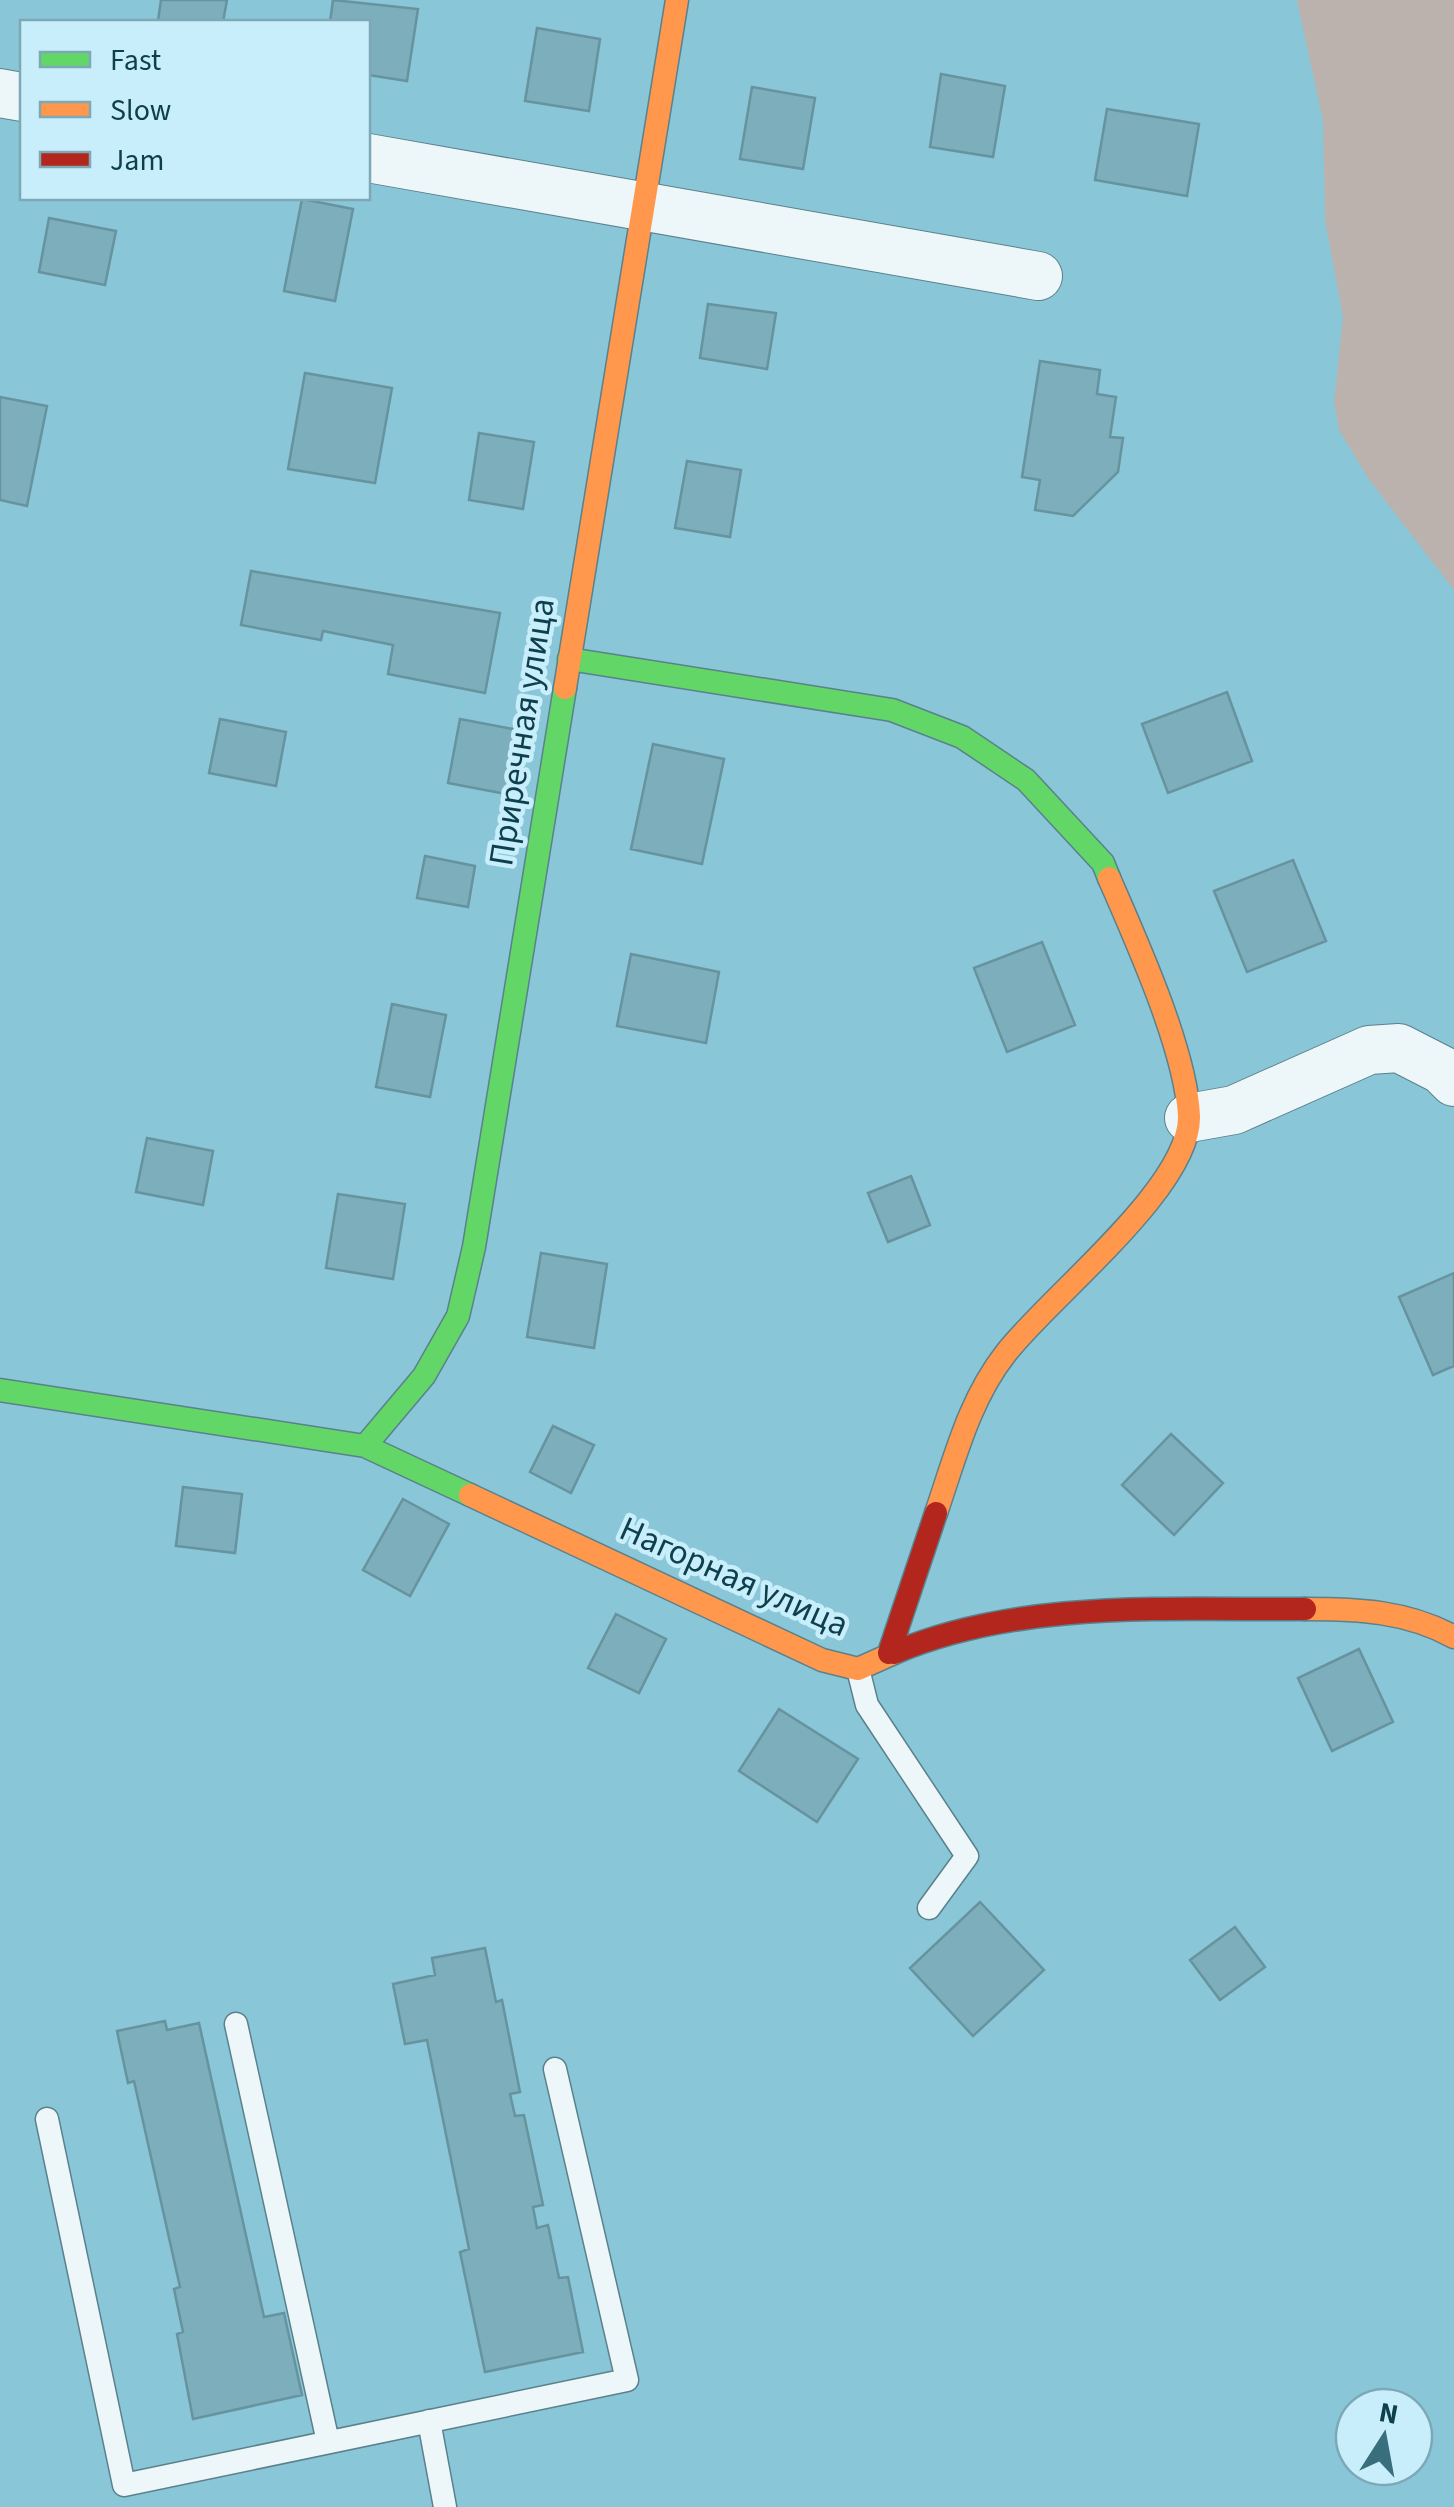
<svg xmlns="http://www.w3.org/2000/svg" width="1454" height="2507" font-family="'Source Sans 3',sans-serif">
<rect width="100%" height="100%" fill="#89c6d7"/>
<!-- green -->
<path fill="#bbb2ae" d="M1297,0H1454V590L1368,478L1339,430L1334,403L1343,317L1325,220L1323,121Z"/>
<!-- building -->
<path fill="#7caebc" stroke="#67939f" stroke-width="2.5" d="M161,0H227L223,22L158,21Z
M333,0L418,9L407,81L368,75V22H330Z
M537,28L600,39L589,111L525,101Z
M941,74L1005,86L993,157L930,147Z
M752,87L815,98L803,169L740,159Z
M1107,109L1199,124L1187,196L1095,180Z
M302,199L353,209L335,301L284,291Z
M49,218L116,231L105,285L39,272Z
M708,304L776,313L767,369L700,358Z
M1040,361L1100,370L1097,394L1116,397L1110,437L1123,438L1118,472L1073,516L1035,510L1040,480L1022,477Z
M305,373L392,388L375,483L288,469Z
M0,397L47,406L27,506L0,500Z
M479,433L534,442L523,509L469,500Z
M687,461L741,470L730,537L675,528Z
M251,571L500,613L485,693L388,674L393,645L323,631L321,640L241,625Z
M1227,692L1252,761L1168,793L1142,724Z
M220,719L286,732L276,786L209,773Z
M460,719L518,730L506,794L448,783Z
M653,744L724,759L702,864L631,849Z
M425,856L475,866L468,907L417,898Z
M1293,860L1326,941L1247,972L1214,891Z
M1042,942L1075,1025L1007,1052L974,968Z
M631,954L719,972L706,1043L617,1026Z
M392,1004L446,1015L430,1097L376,1087Z
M147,1138L213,1151L203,1205L136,1192Z
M911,1176L930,1225L888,1242L868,1193Z
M338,1194L405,1204L393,1279L326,1268Z
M541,1253L607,1264L594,1348L527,1337Z
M1454,1273V1366L1433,1375L1399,1297Z
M553,1426L594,1445L571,1493L530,1472Z
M1171,1434L1223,1483L1174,1535L1122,1485Z
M183,1487L242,1494L235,1553L176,1546Z
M403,1499L449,1524L410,1596L363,1570Z
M616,1614L666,1639L639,1693L588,1668Z
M1359,1649L1393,1722L1332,1751L1298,1678Z
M779,1709L858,1759L817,1822L739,1771Z
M980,1902L1044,1970L973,2036L910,1968Z
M1235,1927L1265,1967L1220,2000L1190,1960Z
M485,1948L496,2002L502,2000L520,2092L510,2094L515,2116L524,2115L543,2205L533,2207L537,2228L548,2225L559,2278L568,2277L583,2352L485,2372L460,2252L469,2249L427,2040L405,2044L393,1984L435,1975L432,1958Z
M165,2021L167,2030L199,2023L264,2317L284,2313L302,2395L193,2419L177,2334L183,2332L174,2289L180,2287L134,2081L128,2083L117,2031Z"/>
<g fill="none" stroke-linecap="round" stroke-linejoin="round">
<!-- lane casing -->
<g stroke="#5a818c" stroke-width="25">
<path id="lane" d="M858,1669L867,1705L967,1856L929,1908
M236,2024L328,2442
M47,2119L124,2485L627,2380L555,2069
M429,2421L445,2507"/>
</g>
<!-- street casing -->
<g stroke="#5a818c" stroke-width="50">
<path id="street" d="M0,93L22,97
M368,158L1038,276
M1189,1118L1234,1110L1369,1050L1399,1048L1442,1070L1454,1082"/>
</g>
<!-- fast casing -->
<g stroke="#5a818c" stroke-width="25">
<path id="fast" d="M569,659L892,710L962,737L1026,780L1103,863L1109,878
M0,1390L365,1446L470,1495
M365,1446L424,1376L458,1316L474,1247L565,688"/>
</g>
<!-- slow casing -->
<g stroke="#5a818c" stroke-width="25">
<path id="slow" d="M565,688L677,0
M470,1495L822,1660L858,1669L894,1653
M936,1513C955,1458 969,1400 1006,1353C1050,1296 1191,1187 1189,1116C1186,1050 1136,940 1109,878
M1305,1609C1358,1609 1407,1611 1454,1637"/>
</g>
<!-- jam casing -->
<g stroke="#5a818c" stroke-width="25">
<path id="jam" d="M889,1653L936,1513
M894,1653C1020,1599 1172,1610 1305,1609"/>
</g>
<!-- lane -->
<use href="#lane" stroke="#edf6f9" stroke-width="22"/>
<!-- street -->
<use href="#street" stroke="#edf6f9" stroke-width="48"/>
<!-- fast -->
<use href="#fast" stroke="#63d668" stroke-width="22"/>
<!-- slow -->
<use href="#slow" stroke="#ff974d" stroke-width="22"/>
<!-- jam -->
<use href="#jam" stroke="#b3261e" stroke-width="22"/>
</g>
<g text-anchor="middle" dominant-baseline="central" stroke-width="9" stroke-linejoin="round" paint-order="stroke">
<!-- street labels -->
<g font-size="35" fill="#0e3f4c" stroke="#c8eefb">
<text transform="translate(522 732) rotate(-81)">Приречная улица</text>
<text transform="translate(734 1577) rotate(24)">Нагорная улица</text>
</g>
</g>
<!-- legend -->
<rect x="20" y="20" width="350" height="180" fill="#c8eefb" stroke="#7ea8b5" stroke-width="2.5"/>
<rect x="40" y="52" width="50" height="15" fill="#63d668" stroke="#7ea8b5" stroke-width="2.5"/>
<text x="110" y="70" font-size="30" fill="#0e3f4c">Fast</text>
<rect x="40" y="102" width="50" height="15" fill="#ff974d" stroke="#7ea8b5" stroke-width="2.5"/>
<text x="110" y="120" font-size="30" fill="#0e3f4c">Slow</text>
<rect x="40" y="152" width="50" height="15" fill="#b3261e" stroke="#7ea8b5" stroke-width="2.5"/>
<text x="110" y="170" font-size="30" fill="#0e3f4c">Jam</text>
<!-- north arrow -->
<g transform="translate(1384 2437) rotate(11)"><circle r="48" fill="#c8eefb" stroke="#7ea8b5" stroke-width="2.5"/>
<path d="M0-8L18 38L0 25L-18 38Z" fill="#396e7d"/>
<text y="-15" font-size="28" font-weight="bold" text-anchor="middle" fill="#0e3f4c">N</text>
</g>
</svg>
